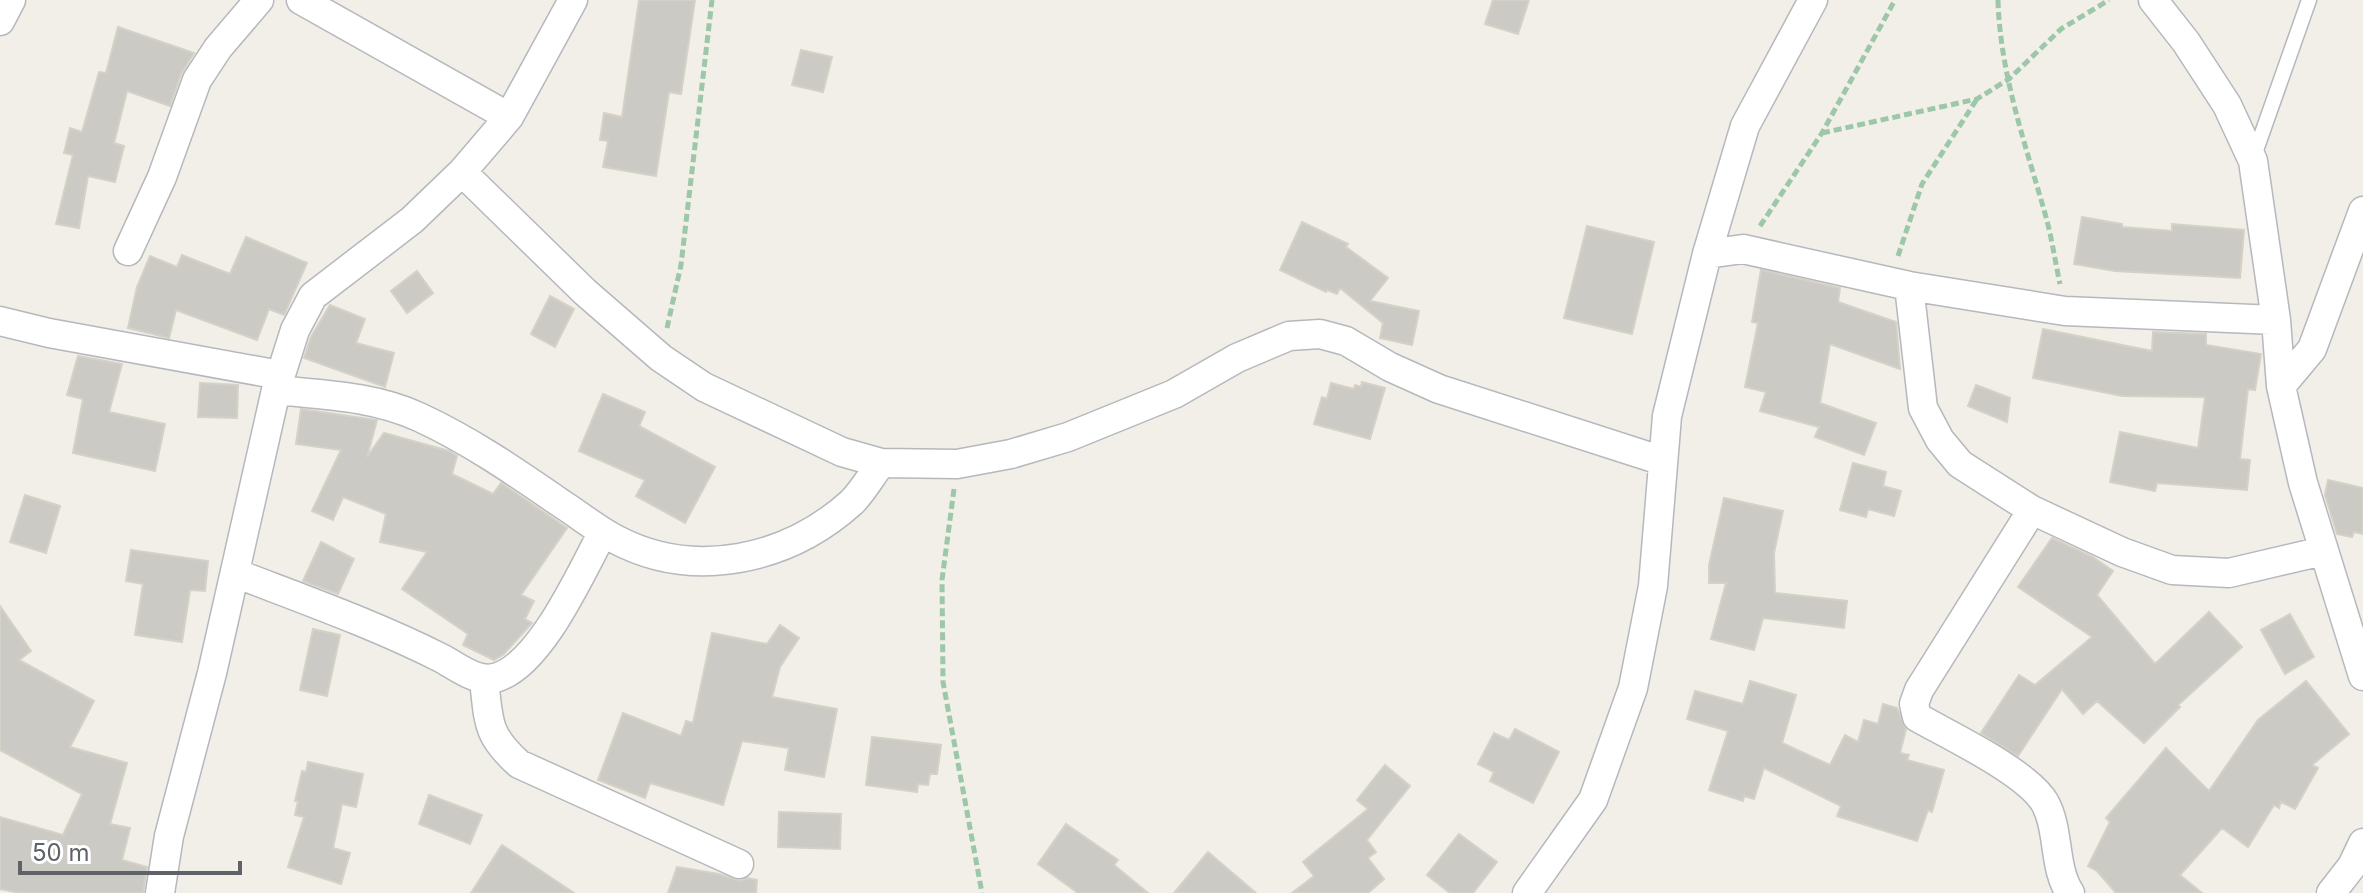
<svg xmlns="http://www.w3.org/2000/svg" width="2363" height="893" font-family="Inter,sans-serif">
<rect width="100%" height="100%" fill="#f1efe8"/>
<!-- building -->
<path fill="#cccac5" stroke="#d6d1c6" stroke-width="2" d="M639,0H695L681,94L669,92L656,176L603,167L608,141L600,140L604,113L622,117Z
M1493,0H1529L1518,34L1485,24Z
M118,27L194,53L181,74L170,106L127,91L114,143L124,146L115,182L88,176L79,228L56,224L73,155L64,153L70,128L82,132L99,72L106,73Z
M801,50L832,57L823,92L792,85Z
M2082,217L2122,224V227L2172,231V224L2244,230L2240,278L2115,271L2074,264Z
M1302,222L1348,244L1346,247L1388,278L1370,301L1419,311L1412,345L1380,338L1383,323L1340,288L1337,294L1327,290L1326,292L1280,270Z
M1587,226L1654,242L1632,334L1564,318Z
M246,237L307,263L284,315L269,309L257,340L176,310L169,338L128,328L137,287L150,256L177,267L182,255L230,274Z
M1761,270L1840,288L1838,302L1896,322L1900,369L1830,344L1820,403L1876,423L1864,455L1815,437L1819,427L1760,411L1766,392L1745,387L1758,323L1752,322Z
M417,271L433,293L407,313L391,291Z
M550,296L574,309L555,347L531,334Z
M330,305L365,319L356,343L394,353L385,387L304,358L311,337Z
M2043,329L2152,351L2153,332L2206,334V345L2261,354L2255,390L2248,389L2240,459L2250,460L2247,490L2157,483L2155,491L2110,482L2120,432L2198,448L2205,397L2122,396L2033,378Z
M78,356L122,364L109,412L165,424L155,471L73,453L83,399L67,395Z
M1362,382L1385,388L1370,439L1314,424L1322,397L1327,399L1331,383L1354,389L1355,385L1361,387Z
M200,383L238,385L237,418L198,417Z
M1976,385L2010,398L2007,422L1968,406Z
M603,394L645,412L639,426L715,467L685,523L636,496L645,480L579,451Z
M301,409L377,420L367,457L384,433L449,451L457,456L452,474L493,494L501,483L567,528L521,595L534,601L525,619L532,623L504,654L494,660L463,645L468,634L402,589L427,552L380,542L386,514L343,497L333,520L312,511L341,450L296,444Z
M1853,463L1886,472L1883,486L1901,491L1894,516L1868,509L1866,517L1840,510Z
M2328,480L2363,488V534L2354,532L2352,537L2337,534L2325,495Z
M25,495L60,506L46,553L10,542Z
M1724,498L1783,511L1774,553L1775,593L1847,601L1844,628L1763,618L1754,650L1711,639L1726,583H1709V565Z
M2052,538L2093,557L2113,571L2097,595L2155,664L2209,612L2242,647L2178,705L2180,707L2144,743L2097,701L2083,714L2062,689L2018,756L1981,733L2019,675L2035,685L2092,637L2018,587Z
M321,542L354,559L338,594L303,581Z
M131,550L208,561L205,591L190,590L182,642L135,635L143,584L126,581Z
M0,606L31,651L19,660L94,701L70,747L127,763L110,824L130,828L122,860L147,867L143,893H20L0,889V817L63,835L82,794L0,750Z
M2290,614L2314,657L2285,674L2261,630Z
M780,625L799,638L780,667L772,697L837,709L824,777L785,770L789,748L742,741L723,805L650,783L645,798L598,780L623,713L681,736L686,721L693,723L712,633L767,644Z
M313,629L340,635L327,696L300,690Z
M1750,681L1796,695L1782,743L1830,765L1845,735L1858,742L1864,720L1878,724L1883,704L1897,708L1906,729L1900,753L1909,755L1907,760L1944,770L1932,812L1928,810L1917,841L1837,816L1841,806L1764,768L1754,799L1744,796L1743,801L1709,790L1728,731L1687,719L1695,691L1743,704Z
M2306,681L2349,734L2312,765L2318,768L2295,809L2281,802L2279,808L2274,805L2248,847L2222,828L2180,875L2202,893H2116L2097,871L2088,866L2110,822L2106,818L2166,748L2209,791L2258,720Z
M1515,729L1559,752L1533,803L1490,781L1494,772L1478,764L1494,733L1509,740Z
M872,737L941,745L937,774H930L928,785L918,784L917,792L866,785Z
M308,762L363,774L356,807L342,804L333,848L350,853L341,884L288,867L304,817L295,815L298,801H295L302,771L306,772Z
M1385,765L1410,786L1367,840L1376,852L1368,858L1384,879L1368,893H1292L1314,876L1303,862L1368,809L1357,800Z
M429,795L482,815L470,844L419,824Z
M779,812L841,814L840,849L778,847Z
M1066,824L1118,860L1114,865L1148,893H1078L1038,864Z
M1459,834L1497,862L1473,893H1450L1427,875Z
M502,845L574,893H471Z
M1208,852L1256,893H1174Z
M677,867L719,874L740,881L748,878L757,880L756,893H668Z"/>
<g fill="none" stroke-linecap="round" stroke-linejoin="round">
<!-- lane casing -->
<g stroke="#b5b8bc" stroke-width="17">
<path id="lane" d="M2254,156L2309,0"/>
</g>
<!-- street casing -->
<g stroke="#b5b8bc" stroke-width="31">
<path id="street" d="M301,0L509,117
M2153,0L2186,42L2227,105L2253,161L2276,320L2281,386L2303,483L2363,676
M0,21L11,0
M462,172L585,292L661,358L704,387L842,452L881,463L957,464L1011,454L1068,437L1174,394L1237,358L1289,336L1320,334L1346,341L1390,367L1439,389L1663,461
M128,251L162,177L197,80L218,48L259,0
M1707,254L1743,249L1909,286L2065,311L2276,320
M1909,286L1923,408L1940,440L1960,464L2032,510L2122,552L2172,570L2229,573L2323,551
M0,321L49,333L280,375
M2281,386L2312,349L2363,211
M276,390C325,395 373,396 419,417C469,440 514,471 559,502C578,514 596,529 615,539C694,581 788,560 852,502C863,491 872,475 881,463
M2032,510L1919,690L1914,704L1917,717C1950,736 2027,772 2045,803C2060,831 2053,867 2070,893
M235,573C305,600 376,625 443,659C459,668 479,684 498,677C542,662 581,572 603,532
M484,680C489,722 486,734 519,764L739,864
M160,893L169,836L212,673L276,390L295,330L313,296L412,220L462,172L509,117L573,0
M1527,893L1593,800L1633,688L1653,586L1667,416L1707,254L1745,126L1813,0
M2331,893L2352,866L2363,843"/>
</g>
<!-- path -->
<path stroke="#9cc7a9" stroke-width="5" stroke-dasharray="8 4" stroke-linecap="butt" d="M1998,0C2000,74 2026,146 2046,217C2052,239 2055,261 2060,284
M1822,133L1977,99L2009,79L2061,29L2109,0
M1760,226L1822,133L1895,0
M1898,256L1922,184L1977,99
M667,328L681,265L712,0
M954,489L942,580L943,682L982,893"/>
<!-- lane -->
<use href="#lane" stroke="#fff" stroke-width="14"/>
<!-- street -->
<use href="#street" stroke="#fff" stroke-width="28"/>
</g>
<!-- scale -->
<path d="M20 861v12h220v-12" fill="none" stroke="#5f6368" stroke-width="4"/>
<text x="32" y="861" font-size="24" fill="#5f6368" stroke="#ffffff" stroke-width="6" paint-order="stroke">50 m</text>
</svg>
